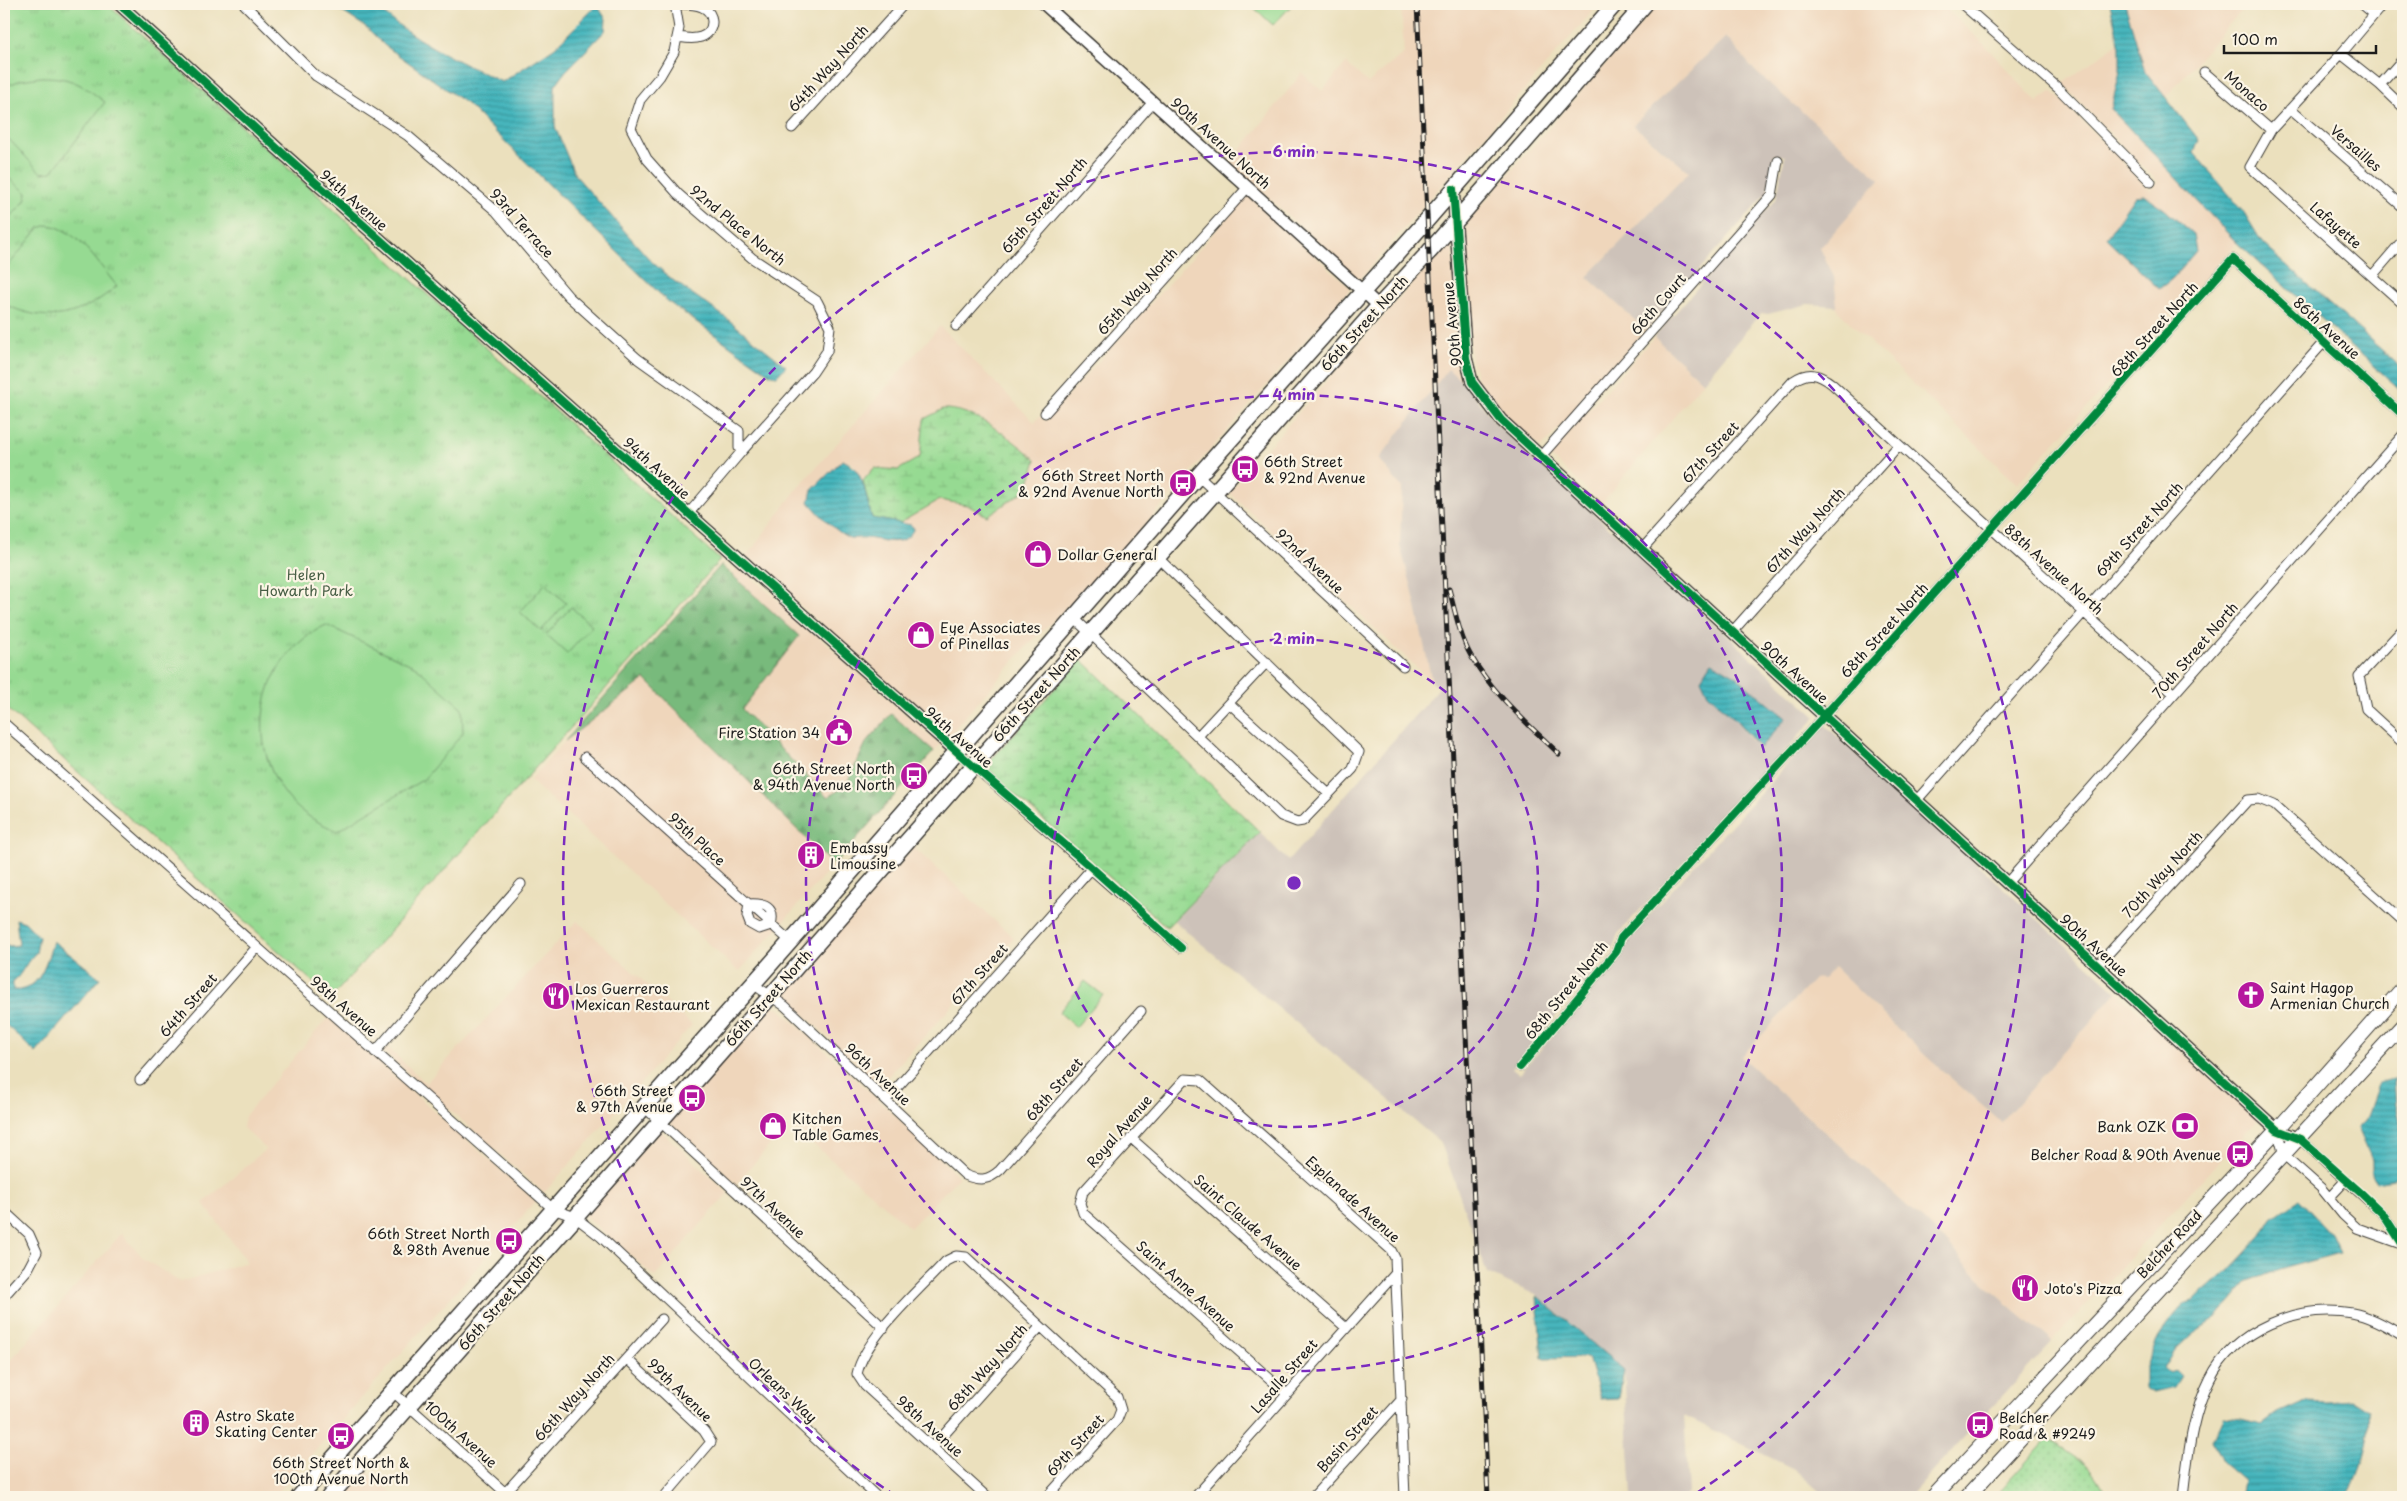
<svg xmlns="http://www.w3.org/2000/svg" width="2407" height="1501" font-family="'Playpen Sans',sans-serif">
<defs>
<pattern id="grass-dots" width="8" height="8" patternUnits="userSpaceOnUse" patternTransform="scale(1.25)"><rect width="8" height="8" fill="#96da92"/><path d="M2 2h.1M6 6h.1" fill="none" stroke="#81ba7d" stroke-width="1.8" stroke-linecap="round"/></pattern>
<pattern id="forest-firs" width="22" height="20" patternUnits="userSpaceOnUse" patternTransform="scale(1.25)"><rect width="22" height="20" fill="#78ba7c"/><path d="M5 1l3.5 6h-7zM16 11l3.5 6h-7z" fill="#679f6b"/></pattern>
<pattern id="wetland-marsh" width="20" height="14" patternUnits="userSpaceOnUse" patternTransform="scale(1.25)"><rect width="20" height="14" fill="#96da92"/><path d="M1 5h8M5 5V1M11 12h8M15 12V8" fill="none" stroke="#81ba7d"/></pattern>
<pattern id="park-tufts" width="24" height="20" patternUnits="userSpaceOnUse" patternTransform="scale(1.25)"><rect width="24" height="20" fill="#96da92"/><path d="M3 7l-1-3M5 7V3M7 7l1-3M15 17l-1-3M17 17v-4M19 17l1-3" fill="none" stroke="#81ba7d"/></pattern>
<pattern id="water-rules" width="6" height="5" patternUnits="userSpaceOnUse" patternTransform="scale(1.25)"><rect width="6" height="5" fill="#46b6bd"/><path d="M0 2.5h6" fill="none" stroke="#3a9399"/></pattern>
</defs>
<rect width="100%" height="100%" fill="#fcf5e5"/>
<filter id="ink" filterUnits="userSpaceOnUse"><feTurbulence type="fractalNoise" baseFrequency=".02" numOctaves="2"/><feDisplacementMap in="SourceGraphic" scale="10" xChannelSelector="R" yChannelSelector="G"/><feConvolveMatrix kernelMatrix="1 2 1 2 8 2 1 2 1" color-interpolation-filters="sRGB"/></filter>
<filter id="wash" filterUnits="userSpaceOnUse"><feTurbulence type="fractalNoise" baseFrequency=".0096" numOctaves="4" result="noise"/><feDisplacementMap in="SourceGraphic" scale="20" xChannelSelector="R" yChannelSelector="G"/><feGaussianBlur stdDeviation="1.12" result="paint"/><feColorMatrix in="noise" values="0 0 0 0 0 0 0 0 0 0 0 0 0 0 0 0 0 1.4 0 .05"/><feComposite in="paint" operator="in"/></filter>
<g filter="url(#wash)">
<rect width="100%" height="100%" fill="#ebe0bd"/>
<!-- built -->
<path fill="#efd6bb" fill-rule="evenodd" d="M1401,4H1599L1359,280L1230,163L1302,73L1322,91L1346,63L1368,83L1404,53Z
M1658,4H1943L1950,13L1980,40L2037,102L2052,91L2150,190L2158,182L2062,84L2119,42L2120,71L2111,109L2237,243L2017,484L1837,310L1834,277L1820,248L1756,72L1726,37L1633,125L1689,172L1587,277L1646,330L1541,448L1505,416L1477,379L1471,357L1463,226Z
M2125,4H2247L2166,97L2145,71Z
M1248,195L1351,288L1102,574L1029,644L948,736L746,557L797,489L940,326L1034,422L1040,416L1045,421ZM943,409H953L974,418L1015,441L967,505L939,500L900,523L910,525L891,541L850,538L812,490L842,460L852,463L863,481L874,468L898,470L920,457L924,419Z
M1452,238L1460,360L1470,389L1448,370L1379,459L1402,488L1400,546L1412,588L1432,682L1229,492Z
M1654,337L1703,382L1602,503L1549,455Z
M739,566L940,745L934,751L891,714L866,743L845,787L827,797L742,709L799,636L732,575Z
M645,679L833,865L739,972L530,780L565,741Z
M913,847L1014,938L880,1085L789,1001L780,996Z
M577,921L692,1025L544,1193L383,1051L387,1047L426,1083Z
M1834,967L1927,1057L2001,1122L2117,992L2257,1120L2052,1342L1982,1282L1945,1240L1741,1057L1815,978L1823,979Z
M772,1005L781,1010L883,1104L959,1177L910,1228L789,1123L736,1184L668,1121Z
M328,1017L536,1201L274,1497H4V1368L122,1233L143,1258L180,1282L247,1262L203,1203L266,1149L243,1128L245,1116Z
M660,1130L728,1193L655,1277L584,1215Z
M362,1468L397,1497H336Z"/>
<!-- industrial -->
<path fill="#cdc2b9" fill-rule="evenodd" d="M1726,37L1756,72L1880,179L1820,248L1834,277L1837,306L1808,304L1768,314L1761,313L1703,382L1654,337L1776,199L1785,156L1774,155L1767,193L1646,330L1587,277L1689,172L1633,125Z
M1448,369L1470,389L1497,425L1816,717L1618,934L1612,950L1512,1068L1520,1074L1620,956L1626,940L1824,724L2117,992L2001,1122L1927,1057L1834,967L1823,979L1815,978L1741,1057L1945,1240L1982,1282L2052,1342L1909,1497H1826L1794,1469L1684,1416L1689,1492L1684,1497H1632L1624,1370L1538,1296L1487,1273L1441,1143L1174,921L1260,832L1288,861L1439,688L1432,682L1412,588L1400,546L1402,488L1379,459ZM1708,694L1786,718L1752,741L1737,721Z"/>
<!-- grass -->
<path fill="url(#grass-dots)" stroke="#597b57" d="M2047,1439C2072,1452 2099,1469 2106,1497H1994Z"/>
<!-- forest -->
<path fill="url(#forest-firs)" stroke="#4a6b4c" d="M721,565L799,636L742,709L827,797L845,787L866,743L891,714L934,751L833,865L645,679L565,741Z"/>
<!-- wetland -->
<path fill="url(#wetland-marsh)" stroke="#597b57" d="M943,409C972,407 1015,441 1036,460L1029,483L1020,494L987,516L967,505L939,500L900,523L872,518L863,481L874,468L898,470L920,457L924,419Z
M1081,659L1260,832L1167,927L984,768Z"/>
<!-- park -->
<path fill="url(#park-tufts)" stroke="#597b57" d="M4,4H107L720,560L331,998L4,706Z"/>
<!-- pitch -->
<path fill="#96da92" stroke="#597b57" d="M1256,4H1293L1273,25L1253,7Z
M41,77C72,77 81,84 105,102L52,172L41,173L4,134V87L21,80Z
M4,174L27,193L25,201L4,224Z
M48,225C78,229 98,264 117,286C80,317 48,325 4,304V271L39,228Z
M545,584L566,603L541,631L520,612Z
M571,607L592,626L567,654L546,635Z
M326,625L416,667L462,708L463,733L424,779L337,831C319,823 303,815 290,800C242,744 259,657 326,625Z
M1085,981L1103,995L1076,1027L1059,1012Z"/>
<!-- water -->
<path fill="url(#water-rules)" stroke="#31696c" d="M330,4H374C411,40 456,60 502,82L554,48L597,5L606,19L605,31L565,72L555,86V127L575,175L651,261L674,281L725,317L786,366L777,376L771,375L667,301L467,104L384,45L366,27Z
M2110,4H2125L2145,71L2199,140L2194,153L2243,211L2263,244L2403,369V392L2235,241L2111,109L2120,71V47Z
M2144,195L2163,208L2193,234L2196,251L2172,279L2159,289L2106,238L2135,196Z
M842,460C865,468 865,497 872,518L911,525L914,528C904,549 886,540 866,538C861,537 855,539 850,538C838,534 817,512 809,502L812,490Z
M1712,662L1734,675L1786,718L1760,748L1737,721L1708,694L1701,679Z
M16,919L25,922L39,937L36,953C27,960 23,973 13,982V990C40,992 47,962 53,941L100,978L36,1053L4,1023V943L9,946L19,945Z
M2394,1079L2396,1106L2403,1133V1172L2398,1178L2376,1182L2372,1173V1160L2358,1128L2365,1121L2379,1083Z
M2299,1199L2331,1234L2340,1253L2279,1270L2247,1282L2215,1319L2193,1333L2175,1350L2164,1368L2170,1373L2175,1370L2181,1376L2174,1387L2154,1392L2145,1387V1366L2166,1324L2183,1304L2194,1301L2228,1271L2262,1235L2272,1218Z
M1537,1296L1624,1370L1619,1398L1600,1399L1588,1357L1542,1358Z
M2350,1400L2368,1411C2371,1444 2360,1467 2348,1497H2241L2244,1481L2222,1462L2212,1441L2223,1417L2242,1419L2263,1424L2278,1413L2305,1401L2327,1402Z"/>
</g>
<g filter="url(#ink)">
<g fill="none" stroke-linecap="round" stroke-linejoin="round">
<!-- minor casing -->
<g stroke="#3b3934" stroke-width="11">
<path id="minor" d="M244,4L316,76L408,136L496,211L568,296L638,359L739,431V448L742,451
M675,4L679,28L674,52L660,76L640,100L631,128L647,159L678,194L752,258L817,301L830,327L827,351L813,372L742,451L689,513
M675,4C684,4 694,3 702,7C716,13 715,32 701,37C693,40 685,38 677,37
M1962,4L2058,88L2151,182
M2362,4L2374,14
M2383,4L2341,54L2271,130L2250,167L2403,304
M2341,54L2380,85L2403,107
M2204,72L2271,130
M2380,85L2403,59
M2290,109L2403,207
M792,128L904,4
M2372,276L2403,240
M956,326L1153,102
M1045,413L1248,187
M1541,456L1772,195L1778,161
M1198,476L1403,666
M1643,548L1793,381C1808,371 1818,373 1832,384L2174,694
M1074,618L1281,816L1297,822L1303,821L1353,769L1359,752L1157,557
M2403,629L2359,676L2366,709L2403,743
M1732,632L1898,446
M1229,703L1329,794
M4,723L553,1209L575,1217L601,1237L877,1497
M1198,736L1267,662
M956,751L1181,948
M585,757L790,941
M1916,801L2324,342
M2007,883L2403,435
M749,904C764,903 776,907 771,925L759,929L750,924L747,916Z
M2097,966L2248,800L2259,799L2274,805L2403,921
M753,984L785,1006L965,1175C979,1181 988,1181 1000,1170L1141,1011
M375,1052L521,884
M1520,1067L1616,952L1621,938L1824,716L2233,259L2403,415
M140,1080L256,948
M887,1099L1092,868
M643,1106L884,1328
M2277,1130L2284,1155L2321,1188L2343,1215L2357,1228L2402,1244
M1131,1138L1345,1327
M2300,1139L2383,1214L2403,1245
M2329,1198L2346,1180
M4,1211L29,1234L37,1252L28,1269L4,1296
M627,1359L704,1431L711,1442L664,1497
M392,1391L510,1497
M1287,1394L1083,1213L1080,1203L1083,1192L1185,1079L1200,1080L1391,1250L1395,1258L1405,1497
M933,1447L1040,1327
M505,1493L662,1319
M987,1497L865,1386L857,1374C865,1337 919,1290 946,1261L956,1256L966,1257L1117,1397L1121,1410L1117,1420L1047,1497
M1195,1497L1395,1274
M1313,1497L1402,1399
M2183,1497C2188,1457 2191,1416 2210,1379C2235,1329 2297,1304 2352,1313C2368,1316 2389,1327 2403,1336"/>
</g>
<!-- tertiary casing -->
<g stroke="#3b3934" stroke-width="14">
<path id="tertiary" d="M119,4L279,150L956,751
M1044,4L1379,306
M1453,189L1466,358L1472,382L1501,420L2277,1130L2300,1139"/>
</g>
<!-- secondary casing -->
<g stroke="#3b3934" stroke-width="16">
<path id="secondary" d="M1933,1497L2277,1130L2403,988
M1967,1497L2403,1025"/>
</g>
<!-- primary casing -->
<g stroke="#3b3934" stroke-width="18">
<path id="primary" d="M299,1497L753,984L1198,476L1427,220L1615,4
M329,1497L1379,306L1429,252L1645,4"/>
</g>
<!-- minor -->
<use href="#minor" stroke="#fff" stroke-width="9"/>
<!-- tertiary -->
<use href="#tertiary" stroke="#fff" stroke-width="11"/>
<!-- secondary -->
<use href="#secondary" stroke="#fff" stroke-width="14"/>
<!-- primary -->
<use href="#primary" stroke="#fff" stroke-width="15"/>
<!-- rail casing -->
<g stroke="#1c1c1c" stroke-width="5">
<path id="rail" d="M1417,4L1488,1497
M1449,589C1455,611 1460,637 1471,656C1493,694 1527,723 1559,754"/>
</g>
<!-- rail -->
<use href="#rail" stroke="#fcf5e5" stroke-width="3" stroke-dasharray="9" stroke-linecap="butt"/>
<!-- cycleway casing -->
<g stroke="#fcf5e5" stroke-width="11">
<path id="cycleway" d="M119,4L279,150L972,765L1092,868L1181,948
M1453,189L1466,358L1472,382L1501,420L2277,1130L2300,1139L2361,1193L2383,1214L2403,1245
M1520,1067L1616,952L1621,938L1824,716L2233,259L2403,415"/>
</g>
<!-- cycleway -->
<use href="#cycleway" stroke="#00873e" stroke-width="8"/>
</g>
</g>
<!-- distance rings -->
<g fill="none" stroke="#7b2cbf" stroke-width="2.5" stroke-dasharray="9 6">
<circle cx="1294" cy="883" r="244"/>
<circle cx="1294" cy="883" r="488"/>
<path d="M896 1496A731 731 0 1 1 1692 1496"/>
</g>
<!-- icons -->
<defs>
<g id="bus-disc" transform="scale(1.4375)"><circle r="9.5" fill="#b5179e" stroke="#fcf5e5"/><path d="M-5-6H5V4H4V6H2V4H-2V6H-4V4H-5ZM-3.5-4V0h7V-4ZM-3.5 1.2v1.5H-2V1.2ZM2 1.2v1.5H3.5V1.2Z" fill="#fff"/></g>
<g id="shop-disc" transform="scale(1.4375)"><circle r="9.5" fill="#b5179e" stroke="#fcf5e5"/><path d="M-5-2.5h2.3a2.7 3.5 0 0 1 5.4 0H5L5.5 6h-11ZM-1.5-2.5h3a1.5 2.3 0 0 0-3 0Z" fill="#fff"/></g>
<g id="civic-disc" transform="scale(1.4375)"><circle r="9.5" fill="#b5179e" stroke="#fcf5e5"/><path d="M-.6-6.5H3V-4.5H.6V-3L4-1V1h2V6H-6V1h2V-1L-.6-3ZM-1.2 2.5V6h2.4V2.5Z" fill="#fff"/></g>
<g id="building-disc" transform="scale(1.4375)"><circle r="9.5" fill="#b5179e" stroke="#fcf5e5"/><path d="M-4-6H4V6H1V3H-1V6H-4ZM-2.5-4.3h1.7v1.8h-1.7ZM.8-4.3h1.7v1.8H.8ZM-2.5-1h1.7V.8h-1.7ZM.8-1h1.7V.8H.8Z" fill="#fff"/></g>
<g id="church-disc" transform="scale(1.4375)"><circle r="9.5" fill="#b5179e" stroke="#fcf5e5"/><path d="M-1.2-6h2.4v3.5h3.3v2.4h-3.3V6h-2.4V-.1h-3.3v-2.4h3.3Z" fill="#fff"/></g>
<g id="restaurant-disc" transform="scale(1.4375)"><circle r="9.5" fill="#b5179e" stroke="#fcf5e5"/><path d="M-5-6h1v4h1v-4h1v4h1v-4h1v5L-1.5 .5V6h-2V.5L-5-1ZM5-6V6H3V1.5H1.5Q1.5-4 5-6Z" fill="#fff"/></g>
<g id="bank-disc" transform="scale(1.4375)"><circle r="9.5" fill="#b5179e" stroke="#fcf5e5"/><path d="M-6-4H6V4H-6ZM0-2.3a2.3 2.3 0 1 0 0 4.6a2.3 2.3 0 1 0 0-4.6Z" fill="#fff"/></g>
</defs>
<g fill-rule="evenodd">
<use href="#bus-disc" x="1245" y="469"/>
<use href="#bus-disc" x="1183" y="483"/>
<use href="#shop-disc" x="1038" y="554"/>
<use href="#shop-disc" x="921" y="635"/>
<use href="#civic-disc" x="839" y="732"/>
<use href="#bus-disc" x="914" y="776"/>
<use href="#building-disc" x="811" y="855"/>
<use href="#church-disc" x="2251" y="995"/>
<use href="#restaurant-disc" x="556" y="996"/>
<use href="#bus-disc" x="692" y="1098"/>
<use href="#shop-disc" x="773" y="1126"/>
<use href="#bank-disc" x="2185" y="1126"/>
<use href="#bus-disc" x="2240" y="1154"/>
<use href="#bus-disc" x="509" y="1241"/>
<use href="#restaurant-disc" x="2025" y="1288"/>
<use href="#building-disc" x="196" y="1423"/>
<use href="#bus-disc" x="1980" y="1425"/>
<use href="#bus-disc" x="341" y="1436"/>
</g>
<g text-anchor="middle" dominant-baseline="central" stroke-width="4.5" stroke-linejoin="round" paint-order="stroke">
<!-- street labels -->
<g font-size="14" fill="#1c1c1c" stroke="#fcf5e5">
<text transform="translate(828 68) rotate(-48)">64th Way North</text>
<text transform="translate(2247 91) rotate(41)">Monaco</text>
<text transform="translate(1221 143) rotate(42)">90th Avenue North</text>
<text transform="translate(2356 148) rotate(41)">Versailles</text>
<text transform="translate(354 200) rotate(41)">94th Avenue</text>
<text transform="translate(1044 205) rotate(-49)">65th Street North</text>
<text transform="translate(522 223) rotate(48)">93rd Terrace</text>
<text transform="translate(738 225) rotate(39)">92nd Place North</text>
<text transform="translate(2336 225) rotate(41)">Lafayette</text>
<text transform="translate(1137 291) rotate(-48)">65th Way North</text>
<text transform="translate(1658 304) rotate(-49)">66th Court</text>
<text transform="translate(1364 323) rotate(-48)">66th Street North</text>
<text transform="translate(1452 324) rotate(-96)">90th Avenue</text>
<text transform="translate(2327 328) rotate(42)">86th Avenue</text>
<text transform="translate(2154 329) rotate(-48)">68th Street North</text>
<text transform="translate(1710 452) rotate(-48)">67th Street</text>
<text transform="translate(657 468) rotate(42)">94th Avenue</text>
<text transform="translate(2139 529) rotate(-48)">69th Street North</text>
<text transform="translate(1805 530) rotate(-48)">67th Way North</text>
<text transform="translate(1310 561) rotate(43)">92nd Avenue</text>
<text transform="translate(2054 569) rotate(42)">88th Avenue North</text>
<text transform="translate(1884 630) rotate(-48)">68th Street North</text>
<text transform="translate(2195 650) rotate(-49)">70th Street North</text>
<text transform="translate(1795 672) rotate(42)">90th Avenue</text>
<text transform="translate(1036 694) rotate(-48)">66th Street North</text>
<text transform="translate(959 737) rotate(41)">94th Avenue</text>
<text transform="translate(697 839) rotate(42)">95th Place</text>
<text transform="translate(2162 874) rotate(-48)">70th Way North</text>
<text transform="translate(2094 945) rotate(42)">90th Avenue</text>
<text transform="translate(979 974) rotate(-48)">67th Street</text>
<text transform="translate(1566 990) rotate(-51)">68th Street North</text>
<text transform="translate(768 998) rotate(-49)">66th Street North</text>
<text transform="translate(188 1005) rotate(-49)">64th Street</text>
<text transform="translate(344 1006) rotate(41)">98th Avenue</text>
<text transform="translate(878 1074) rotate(43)">96th Avenue</text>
<text transform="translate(1054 1089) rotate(-49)">68th Street</text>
<text transform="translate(1119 1131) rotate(-49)">Royal Avenue</text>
<text transform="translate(1353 1199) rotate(42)">Esplanade Avenue</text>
<text transform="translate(773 1207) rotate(43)">97th Avenue</text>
<text transform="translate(1248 1222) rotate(41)">Saint Claude Avenue</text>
<text transform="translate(2169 1244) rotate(-47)">Belcher Road</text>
<text transform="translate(1186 1286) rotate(42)">Saint Anne Avenue</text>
<text transform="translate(501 1302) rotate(-49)">66th Street North</text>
<text transform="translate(987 1367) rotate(-48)">68th Way North</text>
<text transform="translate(1284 1376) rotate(-49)">Lasalle Street</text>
<text transform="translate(680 1390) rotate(44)">99th Avenue</text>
<text transform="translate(783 1390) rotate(43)">Orleans Way</text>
<text transform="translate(574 1397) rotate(-48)">66th Way North</text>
<text transform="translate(930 1426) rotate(42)">98th Avenue</text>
<text transform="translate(461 1434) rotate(42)">100th Avenue</text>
<text transform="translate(1347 1439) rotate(-48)">Basin Street</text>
<text transform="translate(1075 1445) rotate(-48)">69th Street</text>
</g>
<!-- poi labels -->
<g font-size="14" fill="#1c1c1c" stroke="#fcf5e5" text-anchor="start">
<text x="1264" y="461">66th Street<tspan x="1264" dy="16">&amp; 92nd Avenue</tspan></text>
<text x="1164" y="475" text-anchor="end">66th Street North<tspan x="1164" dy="16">&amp; 92nd Avenue North</tspan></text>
<text x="1057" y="554">Dollar General</text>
<text x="940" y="627">Eye Associates<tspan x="940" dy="16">of Pinellas</tspan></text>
<text x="820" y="732" text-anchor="end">Fire Station 34</text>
<text x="895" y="768" text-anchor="end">66th Street North<tspan x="895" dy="16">&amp; 94th Avenue North</tspan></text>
<text x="830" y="847">Embassy<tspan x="830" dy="16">Limousine</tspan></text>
<text x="2270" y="987">Saint Hagop<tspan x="2270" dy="16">Armenian Church</tspan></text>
<text x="575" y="988">Los Guerreros<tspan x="575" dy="16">Mexican Restaurant</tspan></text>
<text x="673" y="1090" text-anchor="end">66th Street<tspan x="673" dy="16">&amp; 97th Avenue</tspan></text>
<text x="792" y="1118">Kitchen<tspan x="792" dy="16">Table Games</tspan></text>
<text x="2166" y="1126" text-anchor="end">Bank OZK</text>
<text x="2221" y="1154" text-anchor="end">Belcher Road &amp; 90th Avenue</text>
<text x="490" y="1233" text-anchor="end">66th Street North<tspan x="490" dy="16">&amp; 98th Avenue</tspan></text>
<text x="2044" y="1288">Joto's Pizza</text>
<text x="215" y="1415">Astro Skate<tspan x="215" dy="16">Skating Center</tspan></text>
<text x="1999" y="1417">Belcher<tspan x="1999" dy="16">Road &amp; #9249</tspan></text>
<text x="341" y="1462" text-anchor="middle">66th Street North &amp;<tspan x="341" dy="16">100th Avenue North</tspan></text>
</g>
<!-- park labels -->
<g font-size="14" fill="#475e45" stroke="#fcf5e5">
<text x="306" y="574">Helen<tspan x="306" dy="16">Howarth Park</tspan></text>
</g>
</g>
<circle cx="1294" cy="883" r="8" fill="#7b2cbf" stroke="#fcf5e5" stroke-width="2.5"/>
<g font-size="15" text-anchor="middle" font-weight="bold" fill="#7b2cbf" stroke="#fcf5e5" stroke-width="4.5" stroke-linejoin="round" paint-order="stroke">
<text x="1294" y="157">6 min</text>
<text x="1294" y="400">4 min</text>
<text x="1294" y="644">2 min</text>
</g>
<!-- margin -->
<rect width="2407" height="1501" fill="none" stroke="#fcf5e5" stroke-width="20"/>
<!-- scale -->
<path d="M2224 45v8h152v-8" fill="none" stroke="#1c1c1c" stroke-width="2.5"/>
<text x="2232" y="45" font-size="15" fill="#1c1c1c" stroke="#fcf5e5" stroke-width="4" paint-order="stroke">100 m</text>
</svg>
